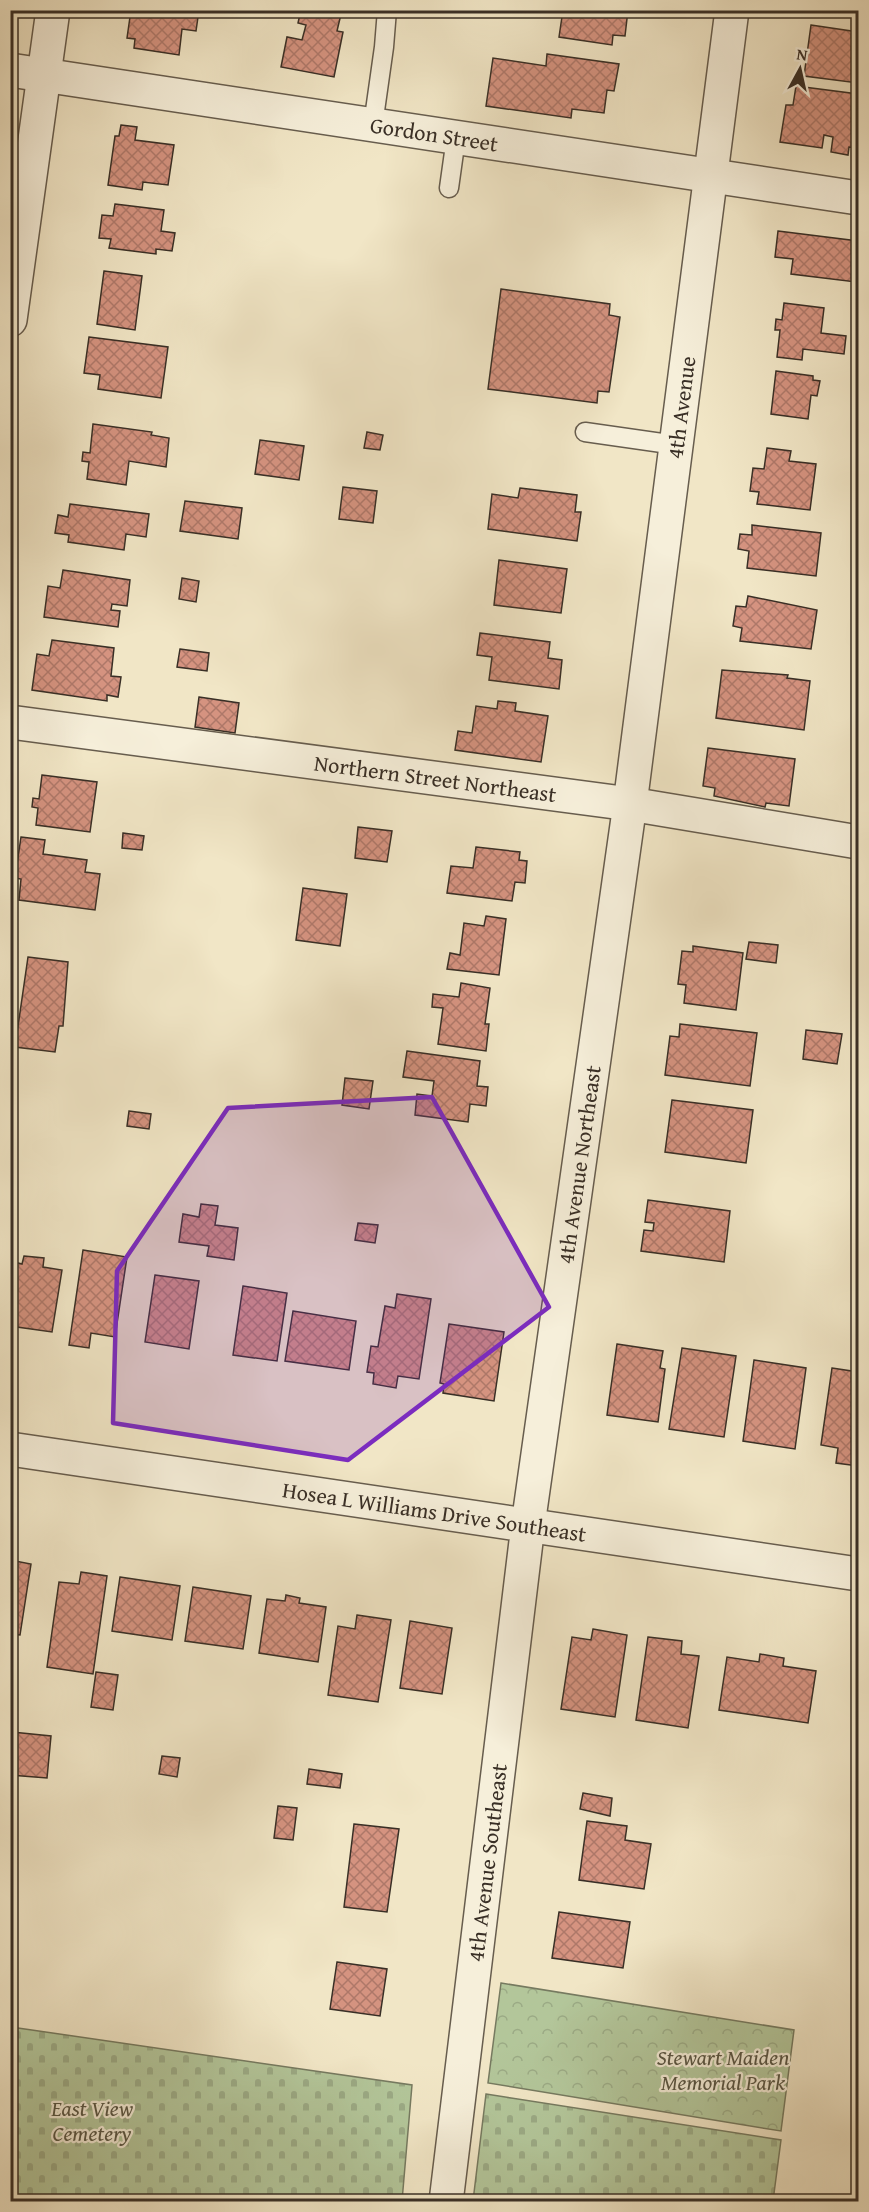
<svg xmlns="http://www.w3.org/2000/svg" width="869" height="2212" font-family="'Gentium Book Plus',serif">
<defs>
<pattern id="cemetery-stones" width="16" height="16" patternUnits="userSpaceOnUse" patternTransform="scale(1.5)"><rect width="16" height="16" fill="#b3c69a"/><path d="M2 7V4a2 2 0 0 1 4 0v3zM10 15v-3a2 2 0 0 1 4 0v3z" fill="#9baa85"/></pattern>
<pattern id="park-crowns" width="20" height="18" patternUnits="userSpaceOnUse" patternTransform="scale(1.5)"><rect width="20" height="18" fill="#b3c69a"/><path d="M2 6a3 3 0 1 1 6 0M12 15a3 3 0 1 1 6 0" fill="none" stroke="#9baa85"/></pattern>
<pattern id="building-cross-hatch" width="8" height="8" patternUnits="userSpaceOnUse" patternTransform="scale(1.5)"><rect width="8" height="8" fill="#d59380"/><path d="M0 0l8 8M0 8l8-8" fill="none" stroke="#ae7869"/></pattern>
</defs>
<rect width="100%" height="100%" fill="#f1e6c6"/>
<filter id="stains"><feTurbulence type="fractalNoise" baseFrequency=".00333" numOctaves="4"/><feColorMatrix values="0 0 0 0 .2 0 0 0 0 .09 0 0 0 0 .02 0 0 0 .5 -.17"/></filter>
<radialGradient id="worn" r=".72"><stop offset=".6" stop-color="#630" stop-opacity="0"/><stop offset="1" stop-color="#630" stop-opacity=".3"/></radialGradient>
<!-- cemetery -->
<path fill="url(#cemetery-stones)" stroke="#767a60" stroke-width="1.5" d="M11,2027L412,2085L402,2201H11Z
M486,2094L781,2140L773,2201H473Z"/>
<!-- park -->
<path fill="url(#park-crowns)" stroke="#767a60" stroke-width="1.5" d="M501,1983L794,2030L781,2131L488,2083Z"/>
<!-- building -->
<path fill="url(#building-cross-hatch)" stroke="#392f26" stroke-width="1.5" d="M131,10H199L196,31L182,29L179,55L134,48L135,39L127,38Z
M309,10H342L337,31L343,32L334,77L281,67L287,37L302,40L306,25L298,23L300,14L308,16Z
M563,10H628L625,36L613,35L612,45L559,37Z
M811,25L858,32V83L804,76Z
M547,54L619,64L614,91L607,90L604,113L572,109L571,118L486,106L493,58L546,66Z
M796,86L858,94V148L849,147L848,155L831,152L833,137L824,135L822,148L780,142L786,105H793Z
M121,125L137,127L135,140L174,145L168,185L143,182L142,190L108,185L115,136H119Z
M115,204L164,210L161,231L175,233L172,251L156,249V254L109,248L111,239L99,238L102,215L113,216Z
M778,231L858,241L856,282L791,274L793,259L775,257Z
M104,271L142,276L135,330L97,324Z
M501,289L610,304L609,315L620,317L609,392L598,391L597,403L488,389Z
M784,303L824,308L821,333L846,336L844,354L803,349L802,360L777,357L780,330H775L776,319L782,320Z
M89,337L168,347L161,398L98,389L100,375L84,373Z
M776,371L813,376V380L820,381L817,396L811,395L808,419L771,414Z
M93,424L152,432L151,435L169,438L166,467L129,461L126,485L87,479L89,462L82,461L83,452L90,453Z
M367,432L383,435L380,450L364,448Z
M260,440L304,446L299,480L255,474Z
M767,448L791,451L789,461L816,464L810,510L757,504L759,492L750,491L753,468L764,469Z
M343,487L377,491L373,523L339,519Z
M520,488L577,495L575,512H581L577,541L488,529L492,494L518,498Z
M185,501L242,508L238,539L180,531Z
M70,504L149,514L146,537L126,534L124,550L68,542L69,535L55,533L58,515L68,517Z
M752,525L821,533L816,576L747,568L749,551L738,549L740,534L752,535Z
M499,560L567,569L561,613L494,605Z
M63,570L130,580L127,606L112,604L111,610L120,611L118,627L44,617L48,586L60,588Z
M182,578L199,581L196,602L179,599Z
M748,596L817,610L811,649L740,641L742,628L733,626L736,606L746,607Z
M480,633L550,642L548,658L562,660L559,689L489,680L492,657L477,655Z
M52,640L114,648L111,676L121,677L118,697L107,695V701L32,690L37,654L49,656Z
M180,649L209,653L207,671L177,667Z
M722,670L788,675L787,678L810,681L804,730L716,718Z
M199,697L239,703L235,733L195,727Z
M498,701L516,703L515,711L548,716L541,762L455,750L458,731L472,733L476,706L497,709Z
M708,748L795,759L789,806L766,803L765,807L714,796L715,788L703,786Z
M42,775L97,782L90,832L36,825L38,808L32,807L33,798L39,799Z
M358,827L392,831L387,862L355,858Z
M123,833L144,836L142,850L122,848Z
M21,837L45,840L43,854L87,860L85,872L100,874L95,910L19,900L21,879L15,878Z
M476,847L520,852L519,860L527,861L525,883L515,882L512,901L447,893L451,866L473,868Z
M303,888L347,894L340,946L296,940Z
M486,916L506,919L499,975L447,969L450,953L460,955L464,923L484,926Z
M749,942L778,945L776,963L746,959Z
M693,946L743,953L736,1010L684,1003L686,985L678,984L682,951L693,952Z
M28,957L68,962L63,1026H59L55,1052L15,1047Z
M461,983L490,988L485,1024H489L486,1051L438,1044L443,1008L432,1007L433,994L459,997Z
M680,1024L757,1033L750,1086L665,1075L670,1036L679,1037Z
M806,1030L842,1034L837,1064L803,1059Z
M407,1051L480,1061L477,1086L488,1087L486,1106L470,1104L468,1122L415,1115L417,1094L432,1096L434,1081L403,1077Z
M345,1078L373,1081L369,1109L342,1105Z
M672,1100L753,1110L746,1163L665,1152Z
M129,1111L151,1114L149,1129L127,1126Z
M648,1200L730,1211L724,1262L641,1251L644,1230L653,1231L654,1223L645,1222Z
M201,1204L218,1206L215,1225L238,1228L234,1260L207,1256L209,1246L179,1242L183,1214L199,1217Z
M358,1223L378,1225L375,1243L355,1240Z
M83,1250L127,1257L115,1337L91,1333L89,1348L69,1345Z
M24,1256L44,1258L43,1267L62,1270L52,1332L10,1326V1286L14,1262L22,1264Z
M155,1275L199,1281L189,1349L145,1342Z
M243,1286L287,1293L277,1361L233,1355Z
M397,1294L431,1299L419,1379L398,1376L396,1388L373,1384L374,1373L367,1372L371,1346L378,1347L385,1306L395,1308Z
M293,1311L356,1321L349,1370L285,1361Z
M449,1324L504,1332L494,1401L443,1393L444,1384L440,1383Z
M617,1344L663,1351L660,1368L665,1369L658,1422L607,1415Z
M682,1348L736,1356L724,1437L669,1429Z
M754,1360L806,1368L795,1449L743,1441Z
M832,1368L858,1372V1466L836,1463L838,1448L821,1445Z
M10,1560L31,1564L20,1635L10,1634Z
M81,1572L107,1576L93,1674L47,1667L59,1582L79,1584Z
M120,1577L180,1586L172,1640L112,1631Z
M193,1587L251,1596L243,1649L185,1641Z
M286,1595L300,1598L299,1603L326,1607L318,1662L259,1653L267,1599L285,1601Z
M357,1615L391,1620L378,1702L328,1695L338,1626L355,1629Z
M410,1621L452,1628L442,1694L400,1688Z
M593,1629L627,1635L615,1717L561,1709L572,1637L591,1640Z
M648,1637L682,1641L681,1654L699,1656L688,1728L636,1720Z
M760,1654L784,1658L783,1666L816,1671L808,1723L719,1710L727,1657L759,1662Z
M96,1672L118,1675L113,1710L91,1707Z
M12,1732L51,1736L47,1778L10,1775Z
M162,1756L180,1758L177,1777L159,1774Z
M309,1769L342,1774L340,1788L307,1784Z
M583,1793L612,1798L610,1816L580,1809Z
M278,1806L297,1808L293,1840L274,1838Z
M587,1821L627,1826L625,1840L651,1844L644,1889L579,1880Z
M354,1824L399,1829L387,1912L344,1907Z
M559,1912L630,1922L623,1968L552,1958Z
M337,1962L387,1969L380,2016L330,2009Z"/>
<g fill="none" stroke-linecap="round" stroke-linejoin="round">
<!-- service casing -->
<g stroke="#675d4e" stroke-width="21">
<path id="service" d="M373,125L384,47L387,10
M449,188L456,138
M585,432L676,445"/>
</g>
<!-- minor casing -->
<g stroke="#675d4e" stroke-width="36">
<g id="minor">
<path id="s1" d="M10,70L858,198"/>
<path d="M10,320L53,10"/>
<path id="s2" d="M10,722L630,804L858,842"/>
<path id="s3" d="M446,2202L528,1525L630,804L732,10"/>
</g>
</g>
<!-- tertiary casing -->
<g stroke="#675d4e" stroke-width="36">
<g id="tertiary">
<path id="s4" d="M10,1449L858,1574"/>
</g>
</g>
<!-- service -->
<use href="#service" stroke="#f6efda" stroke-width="18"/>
<!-- minor -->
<use href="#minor" stroke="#f6efda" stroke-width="33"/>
<!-- tertiary -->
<use href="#tertiary" stroke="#f6efda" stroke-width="33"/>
</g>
<!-- marked area -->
<path fill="#7b2cbf" fill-opacity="0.2" stroke="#7b2cbf" stroke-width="4.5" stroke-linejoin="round" d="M432,1097L549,1307L348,1460L113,1423L117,1271L228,1108Z"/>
<g text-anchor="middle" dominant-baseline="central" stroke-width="4.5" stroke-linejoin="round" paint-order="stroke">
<!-- street labels -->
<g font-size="22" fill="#392f26" stroke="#f6efda">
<text stroke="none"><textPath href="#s1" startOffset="429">Gordon Street</textPath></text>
<text stroke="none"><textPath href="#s3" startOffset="1810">4th Avenue</textPath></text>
<text stroke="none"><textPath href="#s2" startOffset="429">Northern Street Northeast</textPath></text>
<text stroke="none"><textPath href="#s3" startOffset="1046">4th Avenue Northeast</textPath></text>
<text stroke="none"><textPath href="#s4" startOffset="429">Hosea L Williams Drive Southeast</textPath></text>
<text stroke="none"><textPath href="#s3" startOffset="342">4th Avenue Southeast</textPath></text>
</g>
<!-- park labels -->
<g font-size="22" font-style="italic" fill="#585543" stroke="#f6efda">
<text x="723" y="2057">Stewart Maiden<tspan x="723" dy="25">Memorial Park</tspan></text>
<text x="92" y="2108">East View<tspan x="92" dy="25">Cemetery</tspan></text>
</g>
</g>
<!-- margin -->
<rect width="869" height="2212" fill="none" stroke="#f1e6c6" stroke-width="36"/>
<rect x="12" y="12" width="845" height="2188" fill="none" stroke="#392f26" stroke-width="3"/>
<rect x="18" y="18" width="833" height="2176" fill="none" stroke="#392f26" stroke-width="1.5"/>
<!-- north arrow -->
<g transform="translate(800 69) rotate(8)" stroke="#f6efda" stroke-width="4.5" paint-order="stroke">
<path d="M0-4.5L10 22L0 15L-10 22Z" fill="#392f26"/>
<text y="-9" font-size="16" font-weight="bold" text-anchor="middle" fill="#392f26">N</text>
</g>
<rect width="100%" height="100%" filter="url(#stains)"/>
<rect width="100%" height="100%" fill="url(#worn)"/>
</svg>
